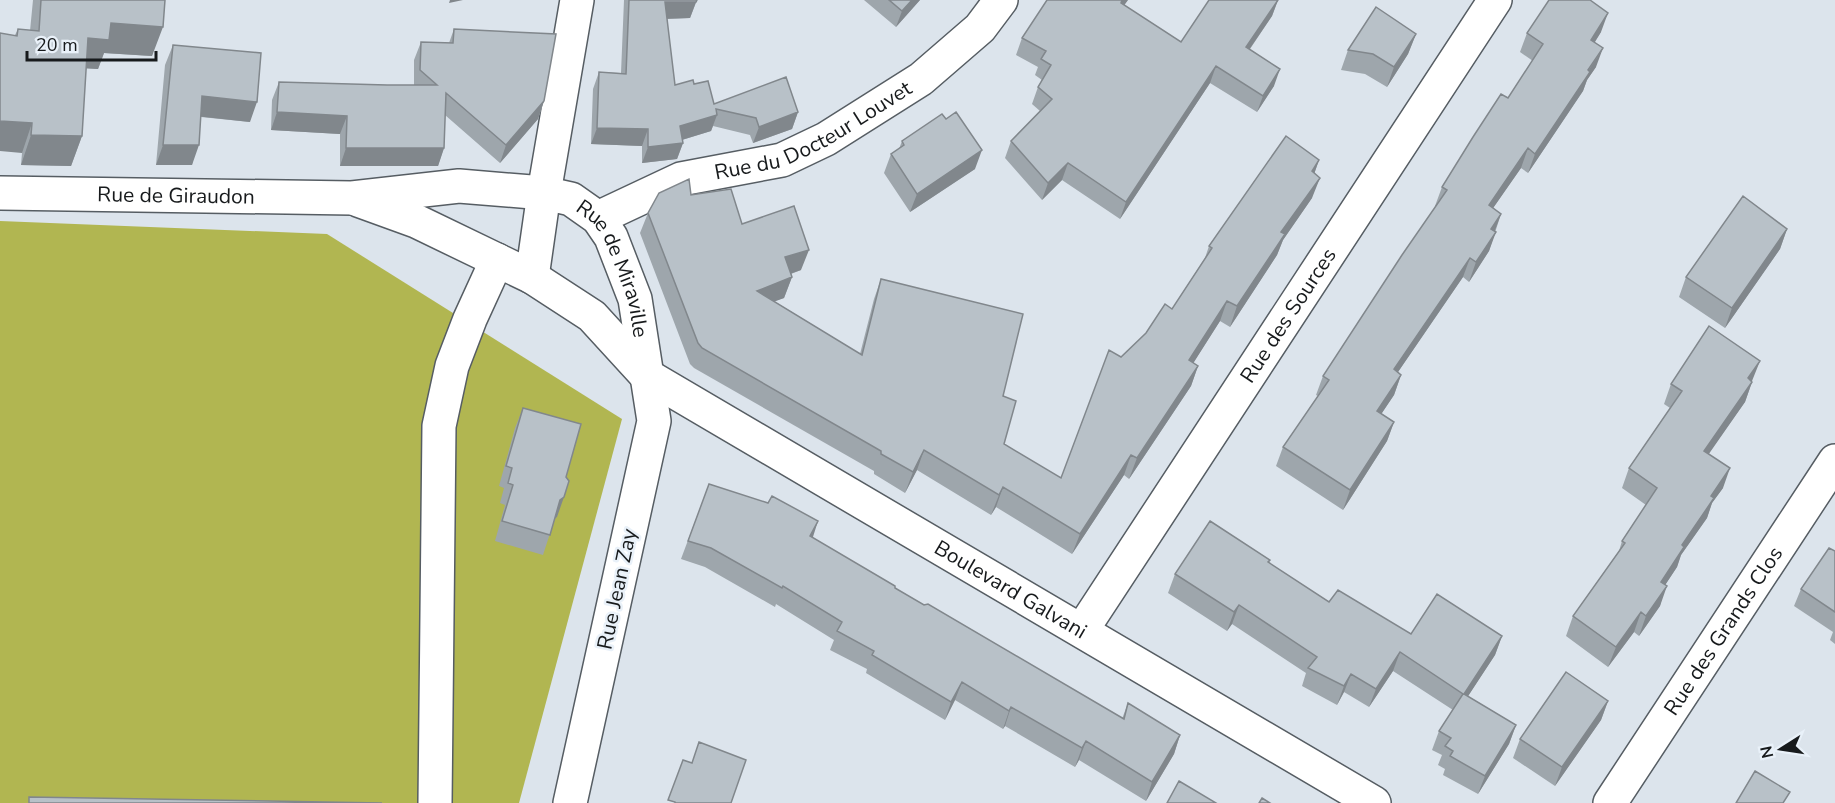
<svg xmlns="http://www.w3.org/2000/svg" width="1835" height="803" font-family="'Nunito Sans',sans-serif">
<rect width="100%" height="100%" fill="#dce4ec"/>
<!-- forest -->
<path fill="#b1b651" d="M0,221L327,234L622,419L519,803H0Z"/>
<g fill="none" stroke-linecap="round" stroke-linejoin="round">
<!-- minor casing -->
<g stroke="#565d63" stroke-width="36">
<g id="minor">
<path id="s1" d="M0,193L352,198L459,186L544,193L571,199L598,218L611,237L635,299L654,421L570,803"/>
<path id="s2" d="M358,200L416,221L532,277L592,316L646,375L1374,803"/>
<path id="s3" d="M598,218L681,179L782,160L826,139L921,79L980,28L1001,0"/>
<path d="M532,277L544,193L577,0"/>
<path id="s4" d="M1082,630L1495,0"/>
<path d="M435,803L439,426L452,366L470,319L497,260"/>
<path id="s5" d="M1610,803L1835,461"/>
</g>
</g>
<!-- minor -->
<use href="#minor" stroke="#fff" stroke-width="33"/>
</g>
<!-- wall -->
<path fill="#9ea6ac" d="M33,0H165L152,56L104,53L98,69L86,68L82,136L71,166L21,165L22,153L15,35L18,29L30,31Z
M624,0H697L690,18L667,19L675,85L694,84L714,104L798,112L792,129L753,143L750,135L713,126L711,131L682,140L683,143L677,159L642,163V146L591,144L593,89L599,72L621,73Z
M864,0H920L896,27Z
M1128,0L1124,5L1181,42L1278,0L1272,16L1250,49L1274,86L1257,112L1210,83L1120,219L1062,180L1042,200L1005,158L1011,141L1040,111L1032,104L1038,87L1042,80L1035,75L1038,67L1016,55L1022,38Z
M454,29L544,101L538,119L500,163L445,115L444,148L438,166H340V134L271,130L272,100L279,82L387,85H414V60L421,42L449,43Z
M1601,32L1595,42L1596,67L1587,80L1583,91L1528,173L1521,168L1493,208L1501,214L1489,251L1469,282L1463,277L1398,372L1401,375L1394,395L1381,414L1394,422L1387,441L1343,510L1276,466L1283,447L1318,396L1316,395L1323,376L1436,206H1435L1442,187L1508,98L1533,61L1520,52L1527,33Z
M1416,34L1408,54L1387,87L1365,74L1341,70L1348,50Z
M173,45L250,122L201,117L192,165H156L165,65Z
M946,119L975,169L910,212L884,173L891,154L899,149L902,141Z
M1319,160L1314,174L1312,198L1283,240L1277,255L1230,327L1220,321L1193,363L1198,366L1191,386L1129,479L1124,475L1072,554L996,507L991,515L917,470L905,493L874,474V471L694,368L690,364L640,233L648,213L691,195L742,224L801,270L791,274L792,277L784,298L774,301L860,354L874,299L881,279L1003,396L1004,444L1061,478L1121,357L1172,309L1205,258L1209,246Z
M1787,229L1780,249L1725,328L1679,297L1686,277Z
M1752,382L1745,402L1708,454L1723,488L1712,503L1707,518L1681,555L1677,567L1665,585L1660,606L1639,636L1634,632L1608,667L1566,636L1573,616L1619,551L1622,541L1646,505L1622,488L1629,468L1670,408L1664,404L1671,384Z
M523,408L566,477L557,517L555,518L543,555L495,541L505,505L500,503L504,488L499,486L515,428Z
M709,484L812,537L895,588L1122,719L1128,703L1180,735L1174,754L1146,801L1079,760L1075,767L1005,726L1003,729L955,700L945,720L866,673L867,669L830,650L834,640L776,604L775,607L705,567L681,559Z
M1835,551V644L1830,640L1833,632L1794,606L1801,589Z
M1270,560L1269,563L1329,602L1411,634L1502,636L1495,655L1468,696L1516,725L1509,744L1478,794L1443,775L1445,769L1438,765L1442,755L1432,750L1439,731L1453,710L1393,671L1369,707L1344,692L1337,705L1302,686L1306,673L1232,624L1227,631L1168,593L1175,574Z
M1608,701L1601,720L1555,786L1513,758L1520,739Z"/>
<!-- shaded-wall -->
<path fill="#81878c" d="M450,0H463L449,3Z
M912,0H920L896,27L902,11Z
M1122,0H1128L1114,19L1121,3Z
M1278,0L1272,16L1240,63L1246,47Z
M665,2H696L690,18L659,19Z
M1608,13L1601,32L1584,59L1591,40Z
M111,23L163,27L152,56L104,53L98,69L78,68L88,38Z
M1416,34L1408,54L1387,87L1394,67Z
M1603,48L1596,67L1587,80L1583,91L1528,173L1535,154Z
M1216,66L1210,83L1120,219L1126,202Z
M1280,69L1274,86L1257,112L1263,96Z
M202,96L257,102L250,122L195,116Z
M544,101L538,119L500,163L506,145Z
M277,112L347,116L340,134L271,130Z
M798,112L792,129L753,143L759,127Z
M717,115L711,131L675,142L680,126Z
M0,121L32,123L22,153L0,151Z
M597,128L648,129L642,146L591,144Z
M31,135L82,136L71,166L21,165Z
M683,143L677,159L642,163L648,147Z
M163,145H199L192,165H156Z
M346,148H444L438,166H340Z
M1528,148L1521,168L1482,224L1489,205Z
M982,150L975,169L910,212L917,194Z
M1319,160L1312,180V171Z
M1068,163L1062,180L1042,200L1048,183Z
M1320,178L1312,198L1283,240L1277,255L1230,327L1237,306L1281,232Z
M1501,214L1494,233L1491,229Z
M1787,229L1780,249L1725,328L1732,308Z
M1496,232L1489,251L1469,282L1476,262Z
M809,250L801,270L778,278L785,257Z
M1470,258L1463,277L1387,388L1394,369Z
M792,277L784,298L749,311L757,291Z
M1227,301L1220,321L1182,381L1189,360Z
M1760,361L1752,381L1741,397L1748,378Z
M1198,366L1191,386L1129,479L1137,458Z
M1401,375L1394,395L1370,431L1377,411Z
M1752,382L1745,402L1697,471L1704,451Z
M1394,422L1387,441L1343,510L1350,490Z
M924,450L917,470L905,493L913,472Z
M1131,455L1124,475L1072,554L1080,534Z
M1730,468L1723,488L1712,503L1707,518L1681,555L1677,567L1654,602L1661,582L1711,496Z
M1003,487L996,507L991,515L999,495Z
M564,497L557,517L553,520L560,500Z
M818,521L812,540L810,536Z
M1667,586L1660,606L1639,636L1646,616Z
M1239,605L1232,624L1227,631L1234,612Z
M1641,612L1634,632L1608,667L1616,647Z
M1502,636L1495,655L1457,713L1464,694Z
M1400,652L1393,671L1369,707L1376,689Z
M1351,674L1344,692L1337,705L1344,686Z
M962,682L955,700L945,720L951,702Z
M1608,701L1601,720L1555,786L1562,767Z
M1011,707L1005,726L1003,729L1009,711Z
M1516,725L1509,744L1478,794L1485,776Z
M1180,735L1174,754L1146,801L1152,782Z
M1086,741L1079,760L1075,767L1082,748Z"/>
<!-- building -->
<path fill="#b8c1c8" stroke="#81878c" stroke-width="1.5" d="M41,0H165L163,27L111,23L109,40L88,38L82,136L31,135L32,123L0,121V33L17,36L18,29L39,31Z
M629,0H697L696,2H665L675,85L693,80L694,84L708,81L714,104L786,77L798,112L759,127L756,118L716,109L717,115L680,126L683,143L648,147V129L597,128L599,72L626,74Z
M889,0H912L902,11Z
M1047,0H1122L1121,3L1181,42L1209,0H1278L1246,47L1280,69L1263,96L1216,66L1126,202L1068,163L1048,183L1011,141L1052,99L1038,87L1051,65L1041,59L1046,51L1022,38Z
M1549,0H1590L1608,13L1591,40L1603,48L1588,70L1590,72L1535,154L1528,148L1489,205L1501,214L1491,229L1496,232L1476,262L1470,258L1394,369L1401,375L1377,411L1394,422L1350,490L1283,447L1329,380L1323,376L1402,255L1447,190L1442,187L1473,137L1501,94L1508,98L1543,44L1527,33Z
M1376,7L1416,34L1394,67L1373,54L1348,50Z
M454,29L556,34L544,101L506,145L446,93L444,148H346L347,116L277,112L279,82L387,85H437L420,70L421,42L453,43Z
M173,45L261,53L257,102L202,96L199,145H163Z
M956,112L982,150L917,194L891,154L904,145L902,141L942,114L946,119Z
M1286,136L1319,160L1312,171L1320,178L1281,232L1285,234L1237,306L1227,301L1189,360L1198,366L1137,458L1131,455L1080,534L1003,487L999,495L924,450L913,472L881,454V451L702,348L698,343L648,213L659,193L689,179L691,195L731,189L742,224L794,206L809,250L785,257L792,277L757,291L862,355L881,279L1023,314L1003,396L1016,401L1004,444L1061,478L1109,350L1121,357L1146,333L1165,304L1172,309L1212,248L1209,246Z
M1743,196L1787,229L1732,308L1686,277Z
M1709,326L1760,361L1748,378L1752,382L1704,451L1730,468L1711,496L1714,498L1682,545L1684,547L1661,582L1667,586L1646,616L1641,612L1616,647L1573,616L1625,543L1622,541L1657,488L1629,468L1682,391L1671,384Z
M523,408L581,424L566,477L569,481L564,497L560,500L550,535L502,521L513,485L508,483L512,468L506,466Z
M709,484L768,503L772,496L818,521L810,536L895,586V588L924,605L928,604L1124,719L1128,703L1180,735L1152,782L1086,741L1082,748L1011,707L1009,711L962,682L951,702L872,655L874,651L837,631L842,622L783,586L782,588L711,548L688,541Z
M1210,521L1270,560L1268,562L1329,602L1338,590L1411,634L1437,594L1502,636L1464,694L1516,725L1485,776L1450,756L1453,751L1445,746L1451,738L1439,731L1463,694L1400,652L1376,689L1351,674L1344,686L1308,668L1317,657L1239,605L1234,612L1175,574Z
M1829,548L1835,551V612L1801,589Z
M1566,672L1608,701L1562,767L1520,739Z
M699,742L746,760L731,803H675V802L668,800L683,760L692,763Z
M1755,771L1790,792L1783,803H1736Z
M1179,781L1216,803H1167Z
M29,797L382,803H29Z
M1262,798L1270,803H1259Z"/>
<g text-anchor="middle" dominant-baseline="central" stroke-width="5" stroke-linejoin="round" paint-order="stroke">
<!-- street labels -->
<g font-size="21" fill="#171a1c" stroke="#e9f1f9">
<text stroke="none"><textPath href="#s3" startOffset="234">Rue du Docteur Louvet</textPath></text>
<text stroke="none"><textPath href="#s1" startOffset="176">Rue de Giraudon</textPath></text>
<text stroke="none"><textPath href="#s1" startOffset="658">Rue de Miraville</textPath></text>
<text stroke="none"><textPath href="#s4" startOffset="376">Rue des Sources</textPath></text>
<text stroke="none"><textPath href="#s2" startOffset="765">Boulevard Galvani</textPath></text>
<text transform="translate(617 589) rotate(-78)">Rue Jean Zay</text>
<text stroke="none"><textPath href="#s5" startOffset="206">Rue des Grands Clos</textPath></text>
</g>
</g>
<!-- north arrow -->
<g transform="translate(1781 749) rotate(258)" stroke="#e9f1f9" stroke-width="4.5" paint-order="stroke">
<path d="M0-4.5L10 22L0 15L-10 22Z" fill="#171a1c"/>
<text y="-9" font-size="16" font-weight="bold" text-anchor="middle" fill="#171a1c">N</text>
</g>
<!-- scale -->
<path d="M27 51v9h129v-9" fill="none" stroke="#171a1c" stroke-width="3"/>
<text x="36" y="51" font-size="18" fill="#171a1c" stroke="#e9f1f9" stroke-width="4.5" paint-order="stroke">20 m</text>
</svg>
